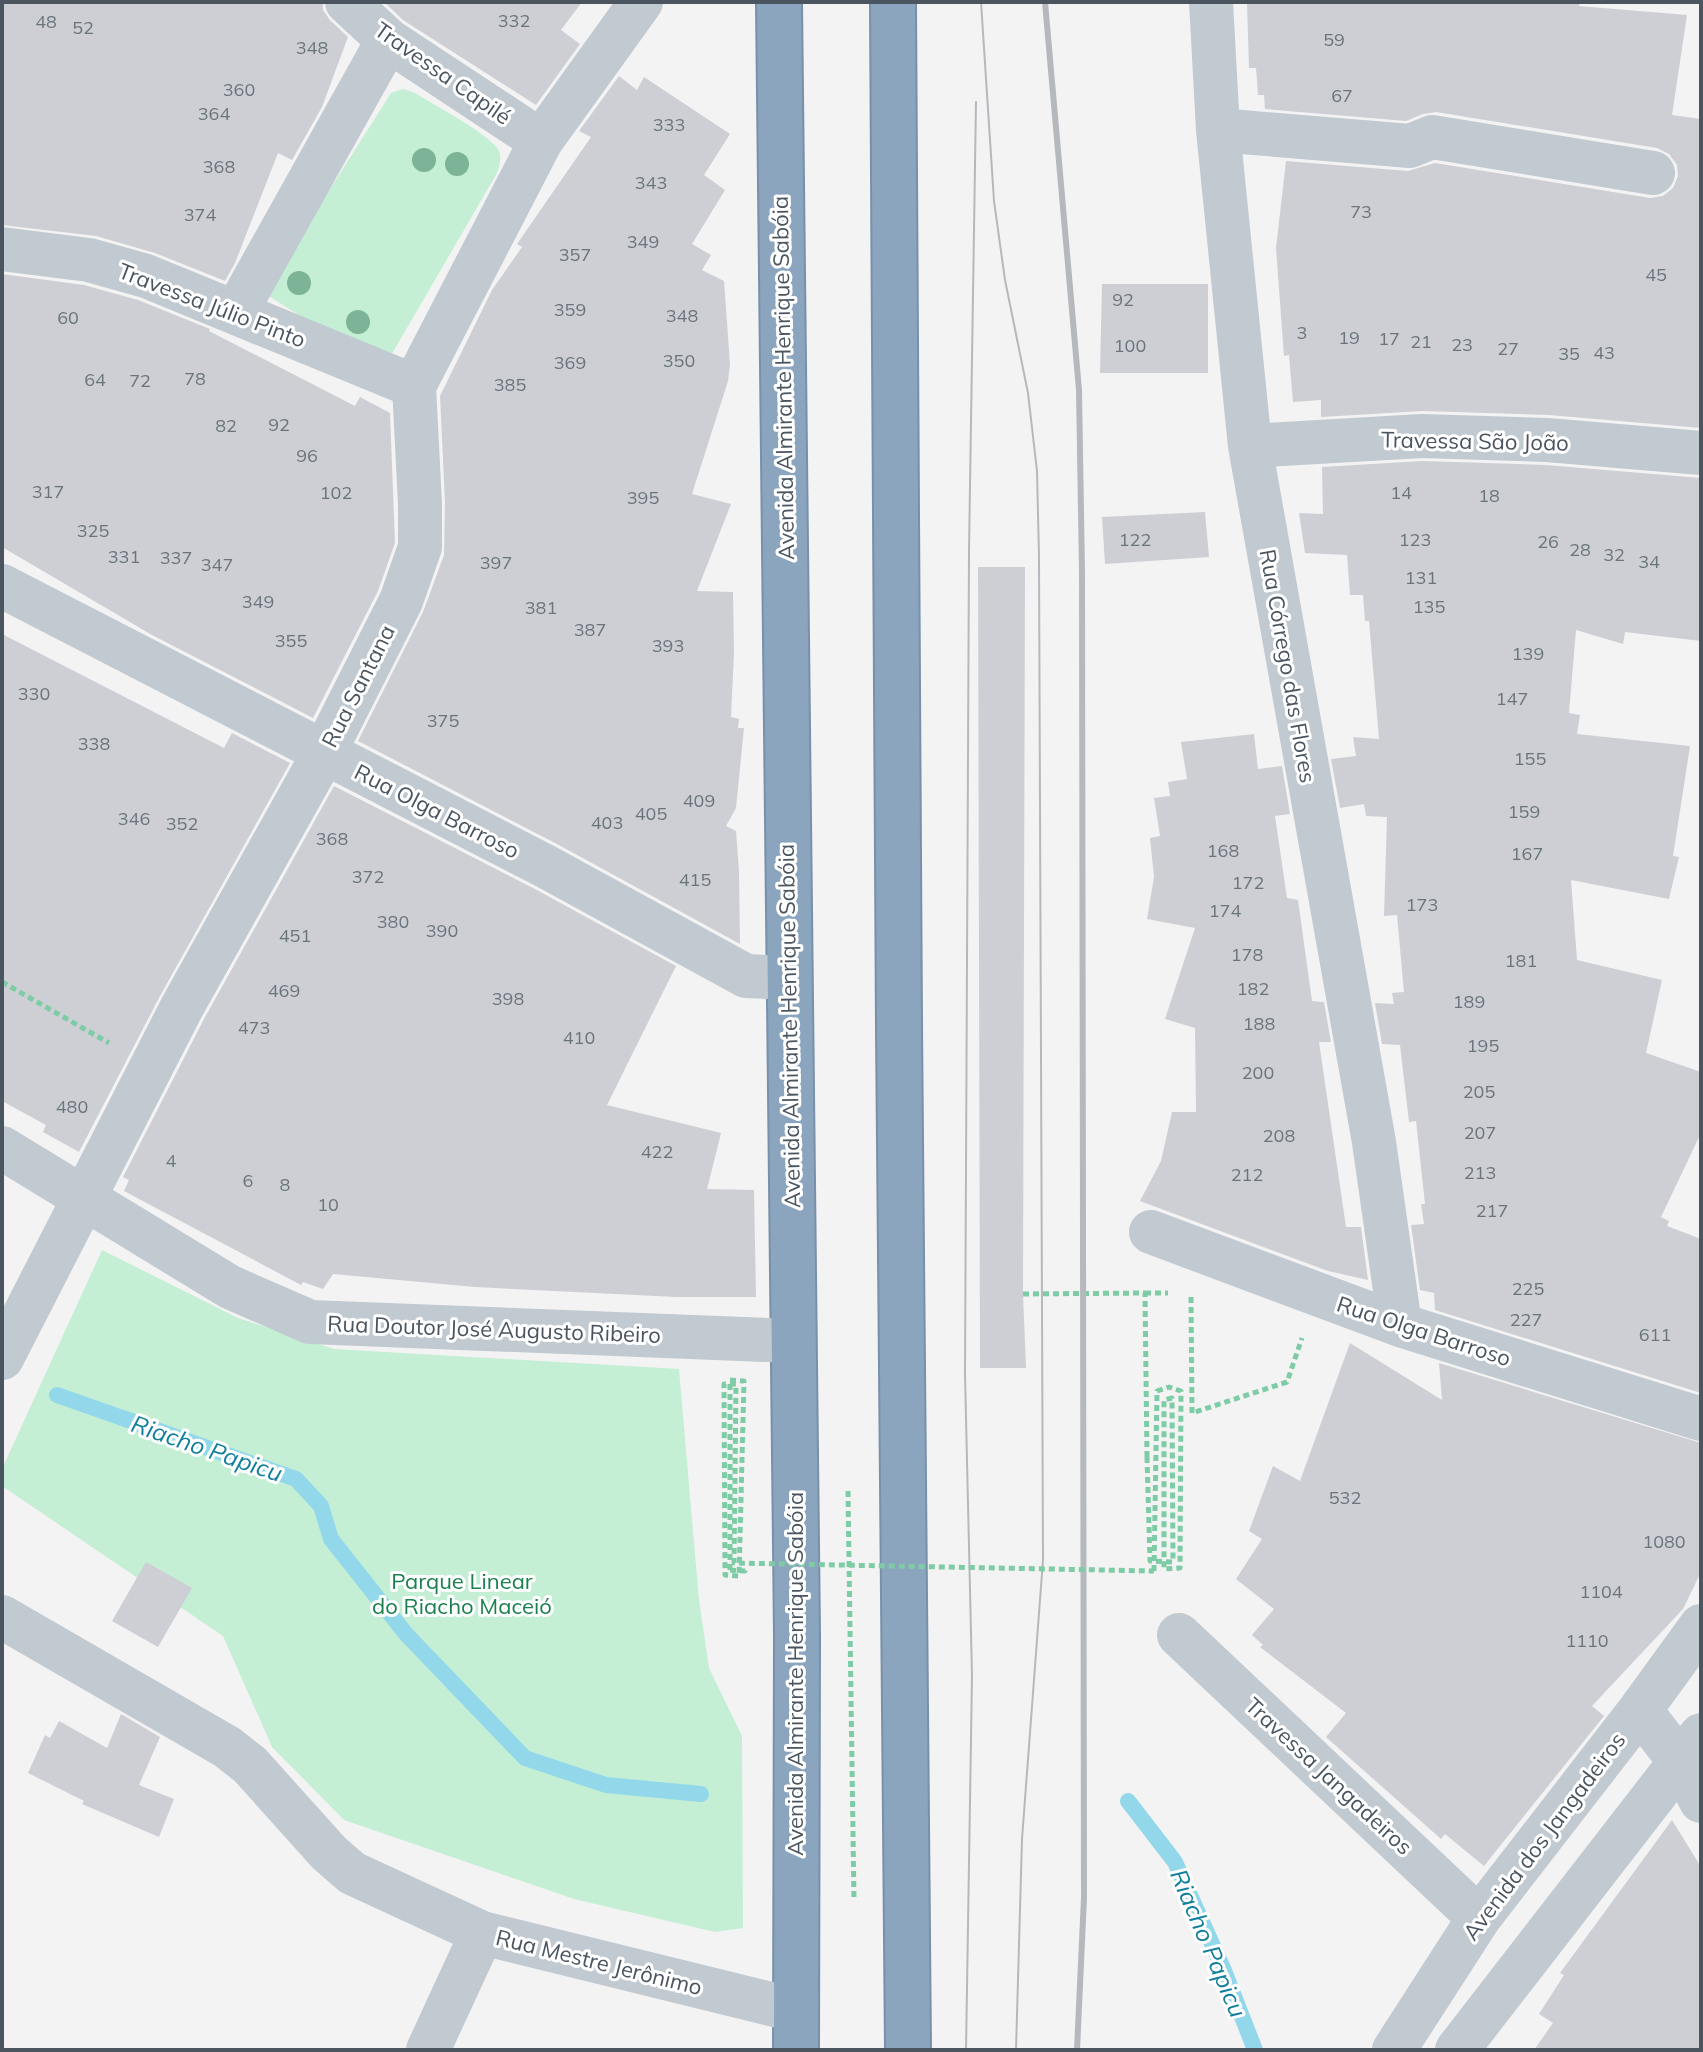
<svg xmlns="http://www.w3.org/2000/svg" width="1703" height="2052" font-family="Mulish,sans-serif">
<rect width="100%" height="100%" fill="#f4f3f3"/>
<!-- green -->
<path fill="#c4efd5" d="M403,89L415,93C432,104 492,135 499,151C502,159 499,168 496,175L383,369L264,293L391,93Z
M102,1250L238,1318L334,1349L679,1369L699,1600L709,1668L742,1736L743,1928L715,1932L574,1899L344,1820L272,1747L223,1636L2,1486V1469Z"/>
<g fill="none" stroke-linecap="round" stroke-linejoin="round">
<!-- stream -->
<path stroke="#93d8ea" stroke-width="16" d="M57,1395L296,1479L321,1506L331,1539L406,1634L525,1758L606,1785L701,1794
M1128,1801L1175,1862L1223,1968L1255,2050"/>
</g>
<!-- building -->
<path fill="#cdcfd4" d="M2,2H323V10L330,20L348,37L322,107L292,160L278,153L235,263L225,281L155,253L96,236L2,225Z
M384,2H582L561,30L580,44L536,105L403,20Z
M1247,2H1580L1579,6L1687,15L1672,115L1701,119V428L1549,415L1423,411L1321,417V400L1293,402L1289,355L1284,356L1276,248L1286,161L1408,171L1435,163L1650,198L1663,196L1673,188L1678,176L1677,165L1669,154L1657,148L1436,112L1423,114L1406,121L1265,109L1264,95H1258L1256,68H1249Z
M619,76L637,90L644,77L730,134L704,175L725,190L692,244L711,255L702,270L724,281L730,364L728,381L692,494L731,504L697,591L733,592L734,653L731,717L739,719L738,728H744L736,808L726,826L736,831L739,871L740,944L557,844L358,741L423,612L444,555L445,503L440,396L492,290L522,247L517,244L591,137L579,131Z
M2,274L84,285L138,300L210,329L209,331L355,406L360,397L390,413L395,543L378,591L313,718L152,635L2,547Z
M1102,284H1208V373H1100Z
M1422,461L1546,465L1701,478V641L1625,632L1623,644L1576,630L1569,713L1580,715L1577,734L1690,746L1673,856L1679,857L1669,899L1571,880L1577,960L1662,980L1646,1053L1701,1072V1133L1661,1217L1669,1221L1667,1226L1701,1239V1393L1435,1310L1434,1293L1420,1290L1411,1225L1424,1224L1421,1204H1425L1416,1121L1409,1122L1400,1045L1382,1044L1375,1003L1394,1004L1392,993L1404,992L1397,915L1384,916L1387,817L1366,816L1364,804L1340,808L1331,759L1356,756L1353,737L1379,739L1369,621H1365L1363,595H1350L1347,555L1305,553L1299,513L1323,514L1322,467Z
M1205,512L1209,557L1105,564L1102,517Z
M978,567H1025L1023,1294L1026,1368H980Z
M2,634L224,748L232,733L290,763L160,996L79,1152L43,1132L46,1125L2,1101Z
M1254,734L1258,769L1282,766L1290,814L1275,816L1287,898L1298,900L1312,1001L1324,1002L1331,1042H1319L1346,1227H1361L1368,1280L1328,1271L1140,1201L1161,1161L1172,1112H1196L1195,1028L1165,1019L1195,928L1147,919L1154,877L1150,838L1160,836L1154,798L1170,796L1168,782L1187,779L1181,742Z
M334,786L533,888L676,966L607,1105L721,1133L707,1189L754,1190L756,1297H676L475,1287L333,1274L323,1289L303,1282L301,1285L124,1191L129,1180L123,1177L204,1019Z
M1350,1343L1442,1400L1439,1363L1701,1443V1572L1683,1609L1592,1706L1604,1716L1484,1866L1445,1834L1441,1839L1326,1737L1346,1713L1260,1647L1263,1645L1252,1635L1274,1609L1236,1579L1262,1539L1249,1531L1273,1466L1300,1481Z
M146,1562L192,1588L158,1647L112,1621Z
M121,1714L160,1737L139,1785L174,1799L159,1837L82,1804L84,1801L28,1773L45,1735L50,1738L59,1721L107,1748Z
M1672,1820L1701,1867V2050H1534L1553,2023L1539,2014L1564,1975L1560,1973Z"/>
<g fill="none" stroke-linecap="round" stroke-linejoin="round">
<!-- highway casing -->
<g stroke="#7890aa" stroke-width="48">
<path id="highway" d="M779,2L797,1636L796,2050
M893,2L899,1027L908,2050"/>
</g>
<!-- path -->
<path stroke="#7dcca5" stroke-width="5" stroke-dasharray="6 4" stroke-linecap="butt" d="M2,982L109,1043
M1145,1293H1168
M1023,1294L1145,1293L1147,1457
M1191,1297L1192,1413L1287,1382L1302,1338
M848,1491L854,1901
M730,1570L745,1571L746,1567
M1154,1571L1157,1391L1169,1387L1181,1391L1180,1568L1164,1569V1400L1172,1398L1173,1562"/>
<!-- street -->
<path stroke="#c1c9d1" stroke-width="44" d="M347,2L388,40L541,141
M1211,2L1218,130L1250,446L1374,1142L1400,1325
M1218,130L1410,146L1432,137L1653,173
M2,249L89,260L146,276L414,386
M236,312L388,40
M1250,446L1422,436L1547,440L1701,453
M2,586L545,866L746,976L789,978
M2,1148L230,1287L310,1322L793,1341
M1151,1232L1400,1325L1701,1419
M2,1358L182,1007L324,753L401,601L420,547V504L414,386L541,141L641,2
M2,1617L227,1747L250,1765L329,1853L352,1873L482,1933
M1179,1635L1479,1918
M1640,1710L1681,1763L1701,1801
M428,2050L482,1933L795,2010
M1394,2050L1479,1918L1640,1710L1701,1626
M1457,2050L1701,1735"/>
<!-- highway -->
<use href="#highway" stroke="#8ca5bf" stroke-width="44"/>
<!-- tram -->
<path stroke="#b5b8bc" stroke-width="2" d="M981,2L994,201L1005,280L1028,393L1037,471L1039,556L1043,1560L1022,1839L1016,2050
M966,2050L972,1676L965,1374L969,551L976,102"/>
<!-- rail -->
<path stroke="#b5b8bc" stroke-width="6" d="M1045,2L1079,390L1082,572L1084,1898L1077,2050"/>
<!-- path-bridge -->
<path stroke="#7dcca5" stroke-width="5" stroke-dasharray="6 4" stroke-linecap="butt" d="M1147,1457L1150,1561L1173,1562
M730,1570V1380L744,1381L739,1576L725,1575L724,1384H736L734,1563L1154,1571"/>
</g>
<!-- trees -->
<g fill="#7db498">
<circle cx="424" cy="160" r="12"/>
<circle cx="457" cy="164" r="12"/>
<circle cx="299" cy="283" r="12"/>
<circle cx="358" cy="322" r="12"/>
</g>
<g text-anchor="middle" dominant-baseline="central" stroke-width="6" stroke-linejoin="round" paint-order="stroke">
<!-- number labels -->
<g font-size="18" fill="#6b747d">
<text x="514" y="20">332</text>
<text x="46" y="21">48</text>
<text x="83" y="27">52</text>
<text x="1334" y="39">59</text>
<text x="312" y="47">348</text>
<text x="239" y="89">360</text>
<text x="1342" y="95">67</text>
<text x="214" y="113">364</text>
<text x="669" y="124">333</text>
<text x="219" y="166">368</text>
<text x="651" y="182">343</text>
<text x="1361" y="211">73</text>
<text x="200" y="214">374</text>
<text x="643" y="241">349</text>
<text x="575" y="254">357</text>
<text x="1656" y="274">45</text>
<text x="1123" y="299">92</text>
<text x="570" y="309">359</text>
<text x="682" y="315">348</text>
<text x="68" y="317">60</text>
<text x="1302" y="332">3</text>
<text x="1349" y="337">19</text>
<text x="1389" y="338">17</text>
<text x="1421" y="341">21</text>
<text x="1462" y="344">23</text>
<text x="1130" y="345">100</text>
<text x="1508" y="348">27</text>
<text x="1604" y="352">43</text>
<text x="1569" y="353">35</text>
<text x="679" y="360">350</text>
<text x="570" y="362">369</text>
<text x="195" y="378">78</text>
<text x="95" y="379">64</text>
<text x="140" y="380">72</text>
<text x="510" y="384">385</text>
<text x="279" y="424">92</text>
<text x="226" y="425">82</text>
<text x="307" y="455">96</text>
<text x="48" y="491">317</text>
<text x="336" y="492">102</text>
<text x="1401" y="492">14</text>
<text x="1489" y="495">18</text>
<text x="643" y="497">395</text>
<text x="93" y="530">325</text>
<text x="1135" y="539">122</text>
<text x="1415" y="539">123</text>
<text x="1548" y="541">26</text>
<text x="1580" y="549">28</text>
<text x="1614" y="554">32</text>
<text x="124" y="556">331</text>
<text x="176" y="557">337</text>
<text x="1649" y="561">34</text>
<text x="496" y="562">397</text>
<text x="217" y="564">347</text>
<text x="1421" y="577">131</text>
<text x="258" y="601">349</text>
<text x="1429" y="606">135</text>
<text x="541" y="607">381</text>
<text x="590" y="629">387</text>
<text x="291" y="640">355</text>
<text x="668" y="645">393</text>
<text x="1528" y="653">139</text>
<text x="34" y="693">330</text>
<text x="1512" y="698">147</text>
<text x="443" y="720">375</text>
<text x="94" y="743">338</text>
<text x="1530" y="758">155</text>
<text x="699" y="800">409</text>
<text x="1524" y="811">159</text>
<text x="651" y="813">405</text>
<text x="134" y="818">346</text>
<text x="607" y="822">403</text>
<text x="182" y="823">352</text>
<text x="332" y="838">368</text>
<text x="1223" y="850">168</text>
<text x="1527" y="853">167</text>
<text x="368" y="876">372</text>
<text x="695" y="879">415</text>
<text x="1248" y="882">172</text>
<text x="1422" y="904">173</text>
<text x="1225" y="910">174</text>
<text x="393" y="921">380</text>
<text x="442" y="930">390</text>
<text x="295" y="935">451</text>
<text x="1247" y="954">178</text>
<text x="1521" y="960">181</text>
<text x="1253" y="988">182</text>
<text x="284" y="990">469</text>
<text x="508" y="998">398</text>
<text x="1469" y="1001">189</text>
<text x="1259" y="1023">188</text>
<text x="254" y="1027">473</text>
<text x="579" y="1037">410</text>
<text x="1483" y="1045">195</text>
<text x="1258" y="1072">200</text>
<text x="1479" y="1091">205</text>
<text x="72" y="1106">480</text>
<text x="1480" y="1132">207</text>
<text x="1279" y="1135">208</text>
<text x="657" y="1151">422</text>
<text x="171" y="1160">4</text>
<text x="1480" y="1172">213</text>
<text x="1247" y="1174">212</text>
<text x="248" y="1180">6</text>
<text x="285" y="1184">8</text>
<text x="328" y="1204">10</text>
<text x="1492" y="1210">217</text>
<text x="1528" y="1288">225</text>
<text x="1526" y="1319">227</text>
<text x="1655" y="1334">611</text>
<text x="1345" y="1497">532</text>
<text x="1664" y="1541">1080</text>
<text x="1601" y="1591">1104</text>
<text x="1587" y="1640">1110</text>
</g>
<!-- street labels -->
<g font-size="22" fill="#4a5560" stroke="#fff">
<text transform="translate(443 73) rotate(35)">Travessa Capilé</text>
<text transform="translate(212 305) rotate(21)">Travessa Júlio Pinto</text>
<text transform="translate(783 378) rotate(-91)">Avenida Almirante Henrique Sabóia</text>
<text transform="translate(1475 441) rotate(1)">Travessa São João</text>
<text transform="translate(1288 666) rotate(80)">Rua Córrego das Flores</text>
<text transform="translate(358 686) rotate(-63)">Rua Santana</text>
<text transform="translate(437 811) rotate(27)">Rua Olga Barroso</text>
<text transform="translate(789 1026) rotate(-91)">Avenida Almirante Henrique Sabóia</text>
<text transform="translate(494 1329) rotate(2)">Rua Doutor José Augusto Ribeiro</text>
<text transform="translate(1424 1331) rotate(18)">Rua Olga Barroso</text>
<text transform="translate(795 1674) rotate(-90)">Avenida Almirante Henrique Sabóia</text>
<text transform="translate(1329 1776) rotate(43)">Travessa Jangadeiros</text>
<text transform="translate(1544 1836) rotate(-53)">Avenida dos Jangadeiros</text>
<text transform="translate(599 1962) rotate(14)">Rua Mestre Jerônimo</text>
</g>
<!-- park labels -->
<g font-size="22" fill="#1b814e" stroke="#fff">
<text x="462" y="1581">Parque Linear<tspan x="462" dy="25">do Riacho Maceió</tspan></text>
</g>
<!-- water labels -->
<g font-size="24" font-style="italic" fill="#117f9c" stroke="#fff">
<text transform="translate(207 1448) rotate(19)">Riacho Papicu</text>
<text transform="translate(1209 1943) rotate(67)">Riacho Papicu</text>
</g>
</g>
<!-- border -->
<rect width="1703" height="2052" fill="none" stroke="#4a5560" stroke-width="8"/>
</svg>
